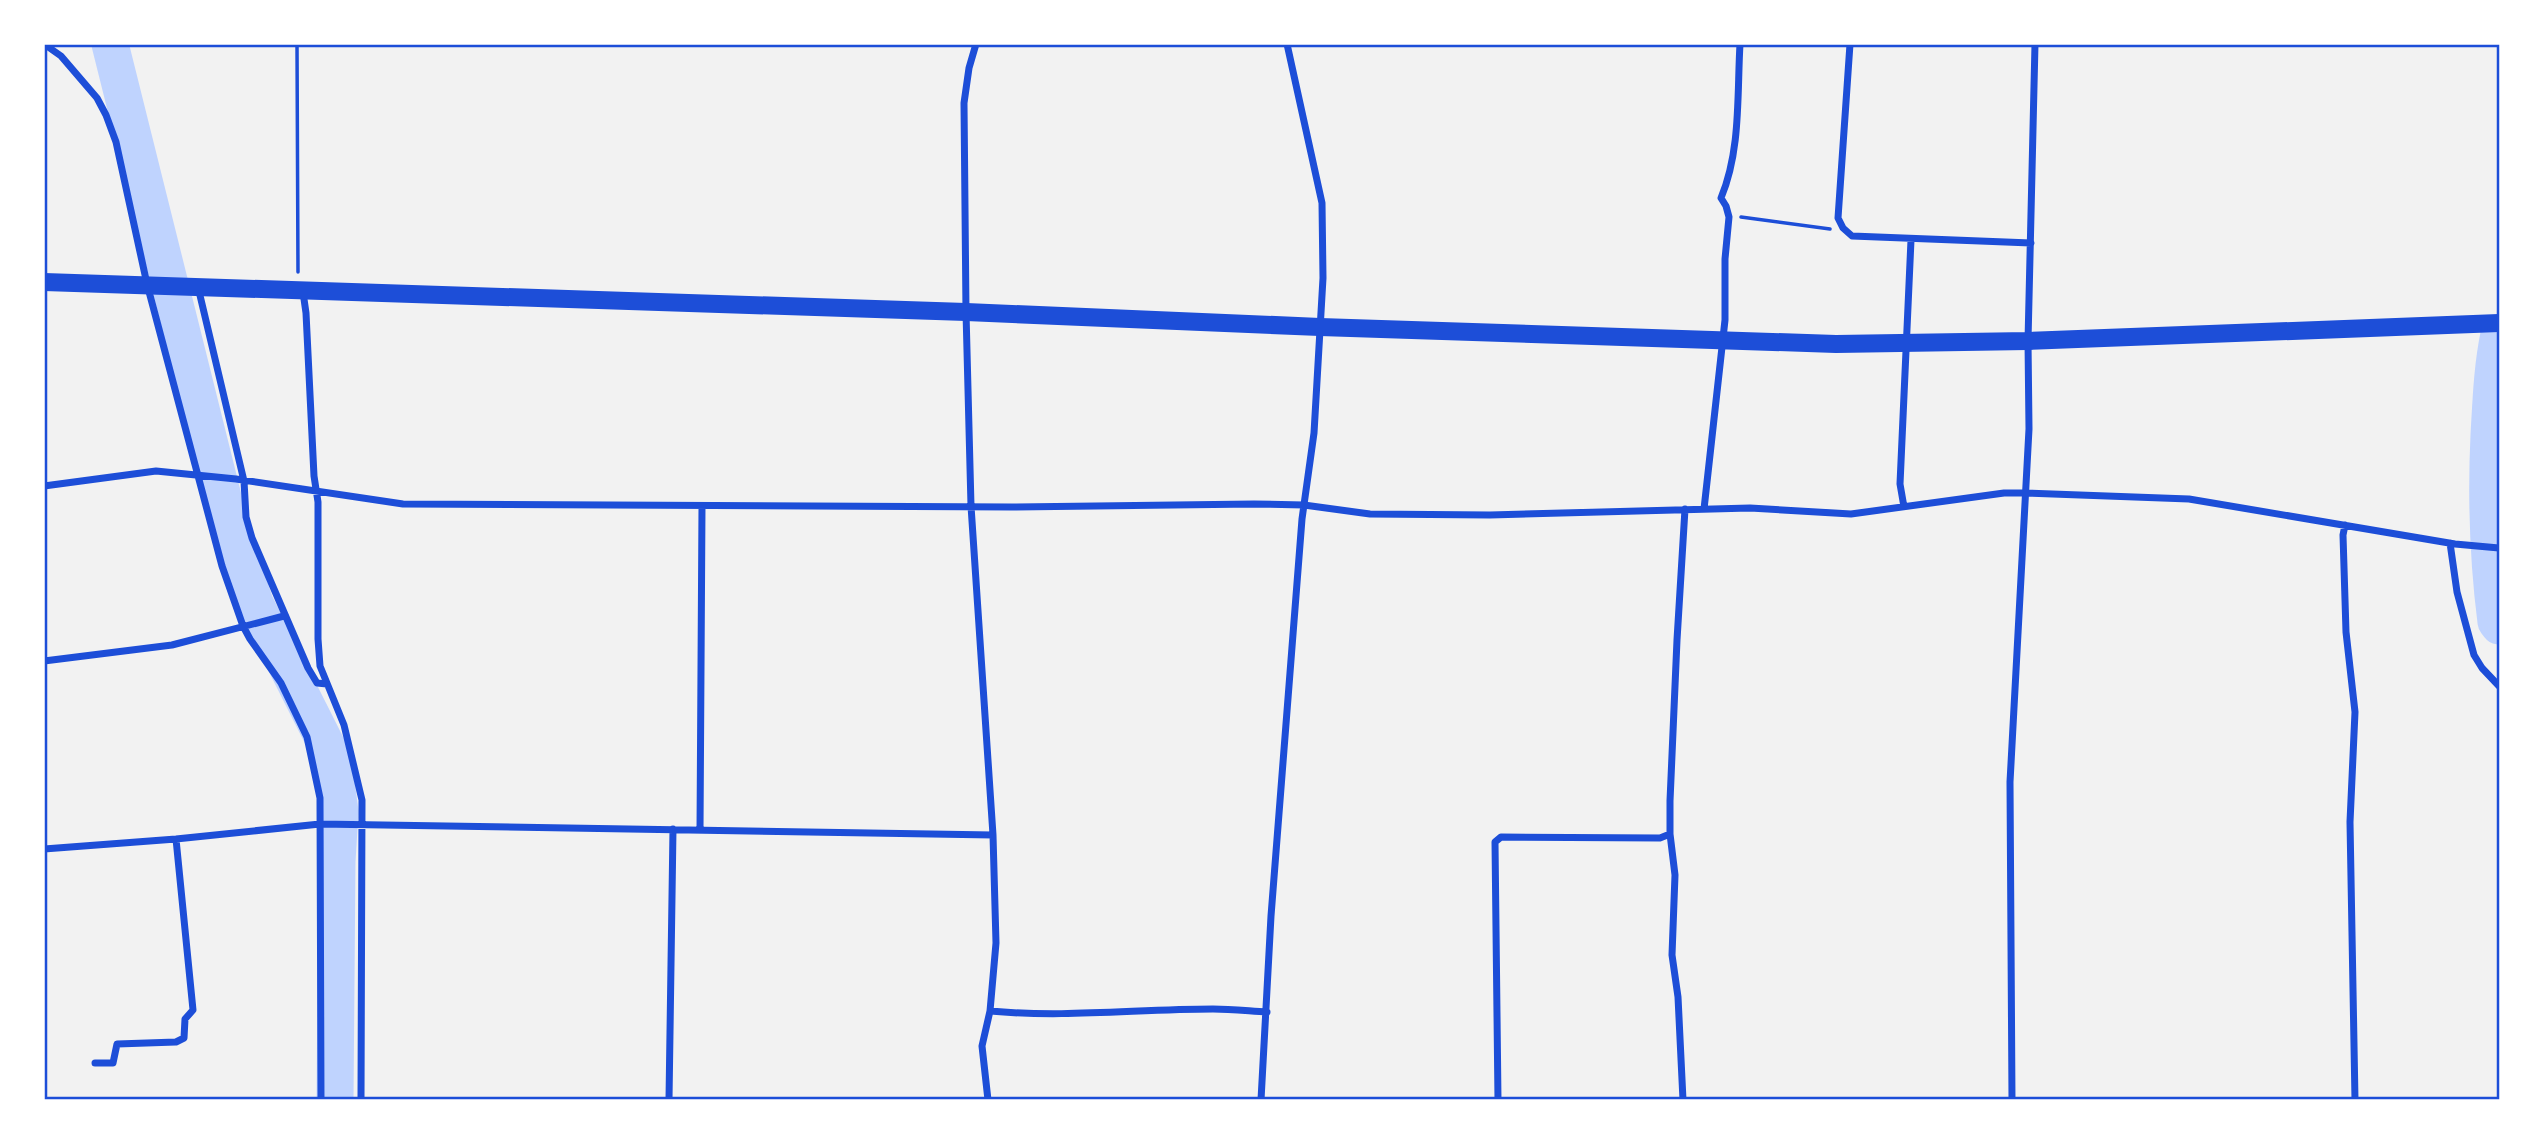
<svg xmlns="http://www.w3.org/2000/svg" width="2543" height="1144" font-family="'Roboto Condensed',sans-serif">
<rect width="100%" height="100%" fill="#f2f2f2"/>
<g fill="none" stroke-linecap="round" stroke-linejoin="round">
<!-- river -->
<path stroke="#bfd3fe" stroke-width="37" d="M110,44L234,541L255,603L333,758L340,812L337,861L335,1100
M2499,334C2492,368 2491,401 2489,435C2486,498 2488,559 2496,622L2499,626"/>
<!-- path -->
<path stroke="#1d4ed8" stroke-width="3.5" d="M297,44L298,272
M1741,217L1830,229"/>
<!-- minor -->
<path stroke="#1d4ed8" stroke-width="7" d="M44,44L61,56L97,98L106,115L116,142L147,284L222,566L243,626L250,639L281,683L307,737L320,798L321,1100
M976,44L969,68L964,103L966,312L971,506L993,835L996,943L990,1011L982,1046L988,1100
M1850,44L1838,218L1843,228L1852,236L2031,243
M198,287L244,481L246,517L252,538L308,668L317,683L327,684
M303,292L306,313L314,476L318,502V639L320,666L344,725L362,800L361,1100
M44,486L156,471L236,479L403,504L1011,507L1254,504L1304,505L1370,514L1490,515L1750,508L1851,514L2004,493H2025L2189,499L2455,544L2499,548
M1904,507L1900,484L1911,240
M1704,509L1725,320V259L1729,217L1726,206L1721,198C1741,150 1737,95 1740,44
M2345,525L2343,535L2346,632L2355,712L2350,822L2355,1100
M2450,543L2457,592L2474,655L2482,668L2499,686
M44,661L172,645L284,616
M700,830L702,506
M44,849L176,839L320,824L993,835
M990,1011C1065,1018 1138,1009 1213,1009C1231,1009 1249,1011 1267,1012
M95,1063H113L117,1044L176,1042L184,1038L185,1019L193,1010L176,839
M669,1100L673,829
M1261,1100L1271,916L1302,519L1314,433L1323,278L1322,203L1287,44
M1498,1100L1495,842L1501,837L1660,838L1670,834
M1683,1100L1678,997L1672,955L1675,875L1670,834V801L1677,640L1685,509
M2012,1100L2010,782L2029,429L2028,341L2035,44"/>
<!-- primary -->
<path stroke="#1d4ed8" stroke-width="18" d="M44,282L966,312L1320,327L1836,344L2028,341L2499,323"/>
</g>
<!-- border -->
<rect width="2543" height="1144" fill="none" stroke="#ffffff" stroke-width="91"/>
<rect x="46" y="46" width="2452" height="1052" fill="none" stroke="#1d4ed8" stroke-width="2.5"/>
</svg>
